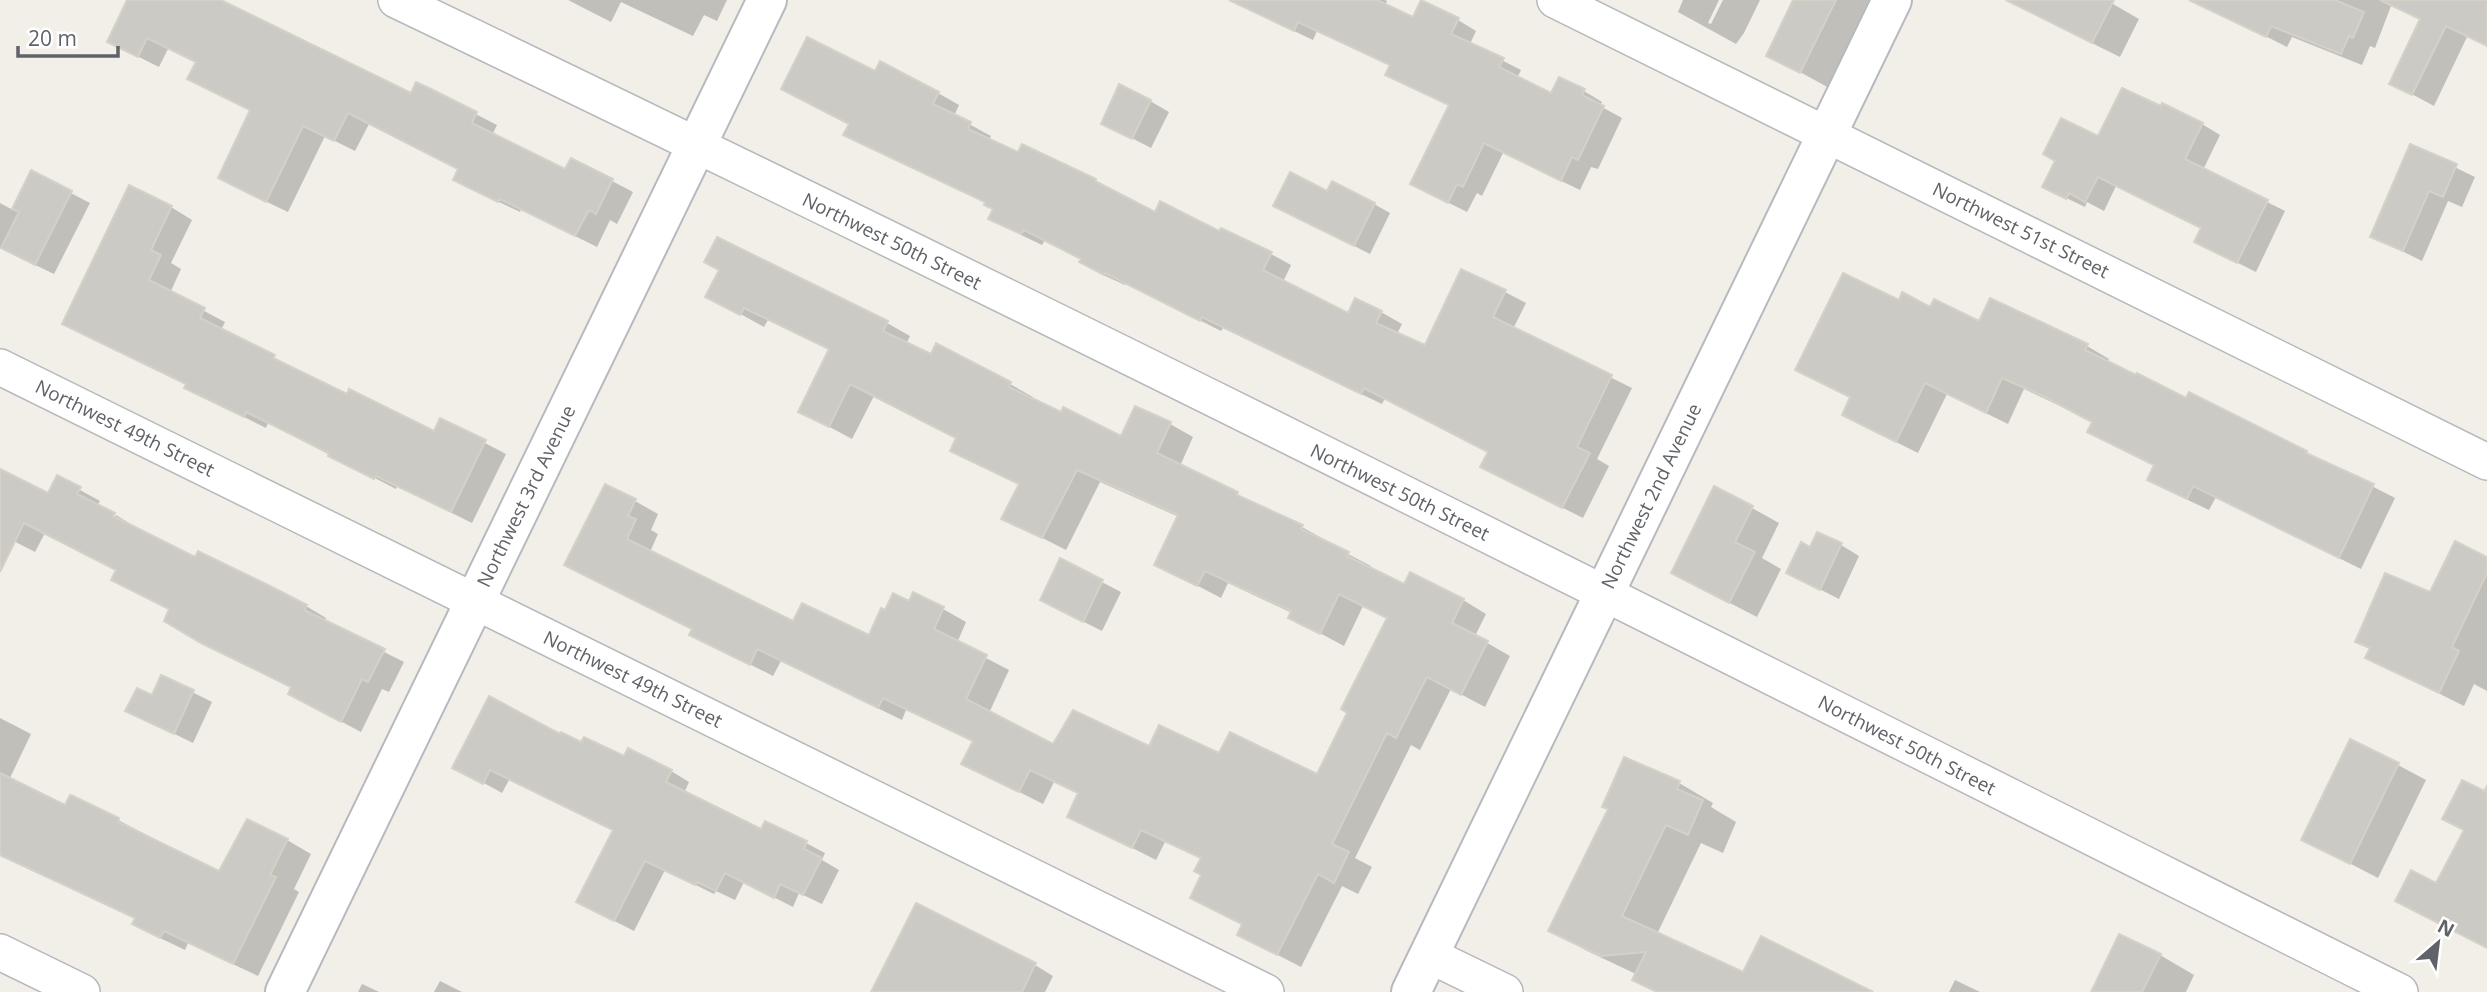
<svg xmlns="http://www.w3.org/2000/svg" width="2487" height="992" font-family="'Open Sans',sans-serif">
<rect width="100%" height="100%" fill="#f1efe8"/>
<!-- shadow -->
<path fill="#0003" d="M129,0H216L412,95L417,84L497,125L492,135L566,171L572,160L633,192L617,224L610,220L597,247L521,209L520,212L476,191L460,169L369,124L355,151L325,136L288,212L240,189L252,111L190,79L197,63L168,49L159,67L109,42Z
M568,0H727L717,21L704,15L693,36L621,2L611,22Z
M1238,0H1385L1387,1L1385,6L1414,19L1458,20L1476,31L1470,44L1521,70L1517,78L1552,95L1584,91L1602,102L1600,106L1622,118L1598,169L1591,167L1580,190L1503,153L1482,196L1477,193L1467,212L1431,194L1450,106L1388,74L1392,66L1317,31L1313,40L1275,22Z
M1683,0H1719L1708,23L1711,24L1723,0H1760L1744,33L1736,44L1678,12Z
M1795,0H1875L1831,89L1769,55Z
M2005,0H2106L2139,19L2120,57Z
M2216,0H2487V46L2467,37L2434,106L2391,83L2422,20L2391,6L2375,48L2370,46L2362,65L2292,37L2287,47L2212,9Z
M876,74L938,93L959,105L954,116L991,136L989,140L1019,154L1095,181L1155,214L1220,233L1271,254L1291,265L1283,282L1349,315L1381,312L1402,324L1397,334L1426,347L1505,292L1526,303L1513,329L1632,388L1597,459L1609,466L1583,518L1503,478L1490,452L1385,398L1382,404L1223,328L1221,331L1126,283L1125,285L1101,274L1082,259L1045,240L1042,245L1011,230L990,218L995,209L987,203L846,134Z
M1150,101L1169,112L1151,148L1103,123Z
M2202,124L2220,135L2203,170L2285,211L2256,272L2214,251L2203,228L2116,186L2104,211L2087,202L2085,207L2062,196L2099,139Z
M2411,146L2475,177L2462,207L2448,201L2422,261L2372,236Z
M32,173L90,203L54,274L0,248V203L13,210Z
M1327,193L1374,204L1390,213L1370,254L1291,214Z
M171,207L192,220L171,263L181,269L170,293L225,322L221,330L348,396L435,433L441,420L506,454L472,523L397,486L396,489L268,423L266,428L208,399L188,385L64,323Z
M708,296L887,323L910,336L906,344L932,356L1010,384L1033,397L1032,400L1122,438L1170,424L1193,437L1180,466L1302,527L1325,540V542L1371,566L1370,569L1405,586L1463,600L1486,614L1475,636L1510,656L1485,707L1451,689L1420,750L1411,745L1355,858L1372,867L1358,894L1342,886L1301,967L1262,947L1244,925L1192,897L1203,874L1202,859L1165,842L1156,860L1069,816L1080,794L1054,782L1043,804L964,764L974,742L906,710L902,720L781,661L773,676L691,634L694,630L590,578L635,501L658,514L651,530L658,534L650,552L794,624L870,637L886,612L910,603L943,609L966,622L957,643L1009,670L989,713L1054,746L1150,748L1219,756L1318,776L1349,712L1388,618L1363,606L1344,646L1290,617L1292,613L1228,583L1221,598L1156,564L1179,517L1100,482L1066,550L1003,518L1020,485L953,450L958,439L874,396L852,439L800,411L830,350L768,320L764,327Z
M1991,300L2087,346L2109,359L2107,362L2306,452L2395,498L2361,569L2216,497L2209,510L2171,492L2149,480L2156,466L2089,432L2094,422L2024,389L2008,424L1947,394L1918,453L1866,427L1852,398L1798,370L1899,302L1980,323Z
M0,471L49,496L58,478L100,501L97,506L111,525L116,515L134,526L133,528L196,559L199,553L306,606L326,618L324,622L404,662L389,692L382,689L361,732L310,705L293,688L224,654L166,620L171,610L118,570L45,533L35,552L0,534Z
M1752,508L1779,523L1762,558L1781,569L1757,617L1701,588Z
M1841,545L1859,556L1839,599L1788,573L1811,549Z
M2487,559V691L2474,684L2464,706L2368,658L2371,650L2357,641Z
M1061,561L1121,592L1102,631L1060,610Z
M162,677L212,702L193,743L128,711L153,697Z
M0,718L31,734L9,780L65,808L118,820L220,873L287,840L311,854L294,889L299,892L258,976L188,943L185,950L158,937L137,919L0,856Z
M561,737L671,771L689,782L684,793L762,831L806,843L825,853L822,860L839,870L822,904L799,893L793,907L744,882L735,900L716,891L714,894L665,870L634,931L597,912L614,831L509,780L502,793L455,767Z
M1625,759L1679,783L1713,803L1711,807L1736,822L1723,853L1701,843L1657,934L1743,974L1868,992H1657L1634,979L1636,974L1585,950L1550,930L1610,809Z
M2398,765L2426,780L2378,878L2303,839Z
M2160,955L2194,975L2186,992H2092Z
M1035,965L1053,976L1045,992H877Z
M1955,980L1980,992H1949Z
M440,981L462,992H434Z
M362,984L379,992H358Z"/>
<!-- building -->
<path fill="#cccac5" stroke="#d6d1c6" stroke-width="2" d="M127,0H221L411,93L416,82L431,89L477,112L472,123L565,169L571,158L613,179L596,214L589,210L575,236L500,199L498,202L453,180L458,169L348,113L334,141L303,126L266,202L218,178L250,110L187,79L196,62L147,38L138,57L107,42Z
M1229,0H1377L1413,17L1421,0L1459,18L1451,34L1504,58L1499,67L1551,93L1559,77L1585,89L1582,95L1604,106L1578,160L1572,157L1561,181L1484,143L1463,187L1457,184L1448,203L1410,184L1449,105L1385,75L1390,65L1298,22L1294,31Z
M1793,0H1836L1800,73L1766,56Z
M2006,0H2114L2092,43Z
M2189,0H2335L2364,12L2353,38L2349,36L2341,54L2271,26L2266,37Z
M2380,0H2487V46L2446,26L2412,95L2389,84L2420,19Z
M807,37L875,71L880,61L939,92L933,104L971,122L968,129L1018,152L1022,144L1096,179L1095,181L1155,212L1160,201L1219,231L1221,228L1272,252L1263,270L1348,313L1355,298L1382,311L1376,323L1425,345L1461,269L1506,290L1493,317L1612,375L1577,447L1590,453L1562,508L1480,467L1488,452L1364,388L1361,394L1202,317L1200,321L1105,273L1104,275L1079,262L1081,259L1024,230L1021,234L988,219L993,209L984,205L985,202L843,135L849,124L781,89Z
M1119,84L1151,100L1132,139L1101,124Z
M2122,88L2161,106L2162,103L2203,123L2185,159L2268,200L2237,263L2194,242L2201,228L2098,177L2085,202L2069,193L2066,199L2042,187L2055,161L2043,154L2061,118L2098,136Z
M2410,144L2457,164L2443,197L2429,191L2403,251L2370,237Z
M31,170L72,191L35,265L1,248L19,212L12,209Z
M1290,172L1327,191L1332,181L1375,203L1354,246L1273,206Z
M129,185L172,206L151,250L161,255L149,280L205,308L200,318L275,355L273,358L347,394L349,389L434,431L440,418L486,440L451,512L376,476L374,479L328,456L329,453L246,412L244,417L184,388L186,384L62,324Z
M717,237L888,321L883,331L931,354L936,343L1011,382L1009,387L1061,412L1063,407L1121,436L1135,406L1171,422L1157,453L1238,492L1237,495L1303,525L1301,529L1349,552L1347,556L1404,584L1410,572L1464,599L1452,623L1488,641L1461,695L1427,677L1396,738L1387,733L1332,844L1349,852L1334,883L1318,874L1277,955L1237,935L1242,924L1190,898L1201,875L1194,871L1201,858L1141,830L1132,848L1067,817L1078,793L1030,770L1019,792L961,764L973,741L883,698L878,708L757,649L750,665L689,635L692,629L564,565L605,484L636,499L628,516L636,519L627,539L793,621L802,603L869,635L881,608L885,610L893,593L909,601L913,592L944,607L934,629L987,655L966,699L1053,744L1073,710L1149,746L1159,725L1219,753L1230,732L1317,774L1347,713L1341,709L1387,618L1339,594L1320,634L1288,618L1291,611L1205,571L1197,586L1154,565L1178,515L1077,470L1042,538L1001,519L1019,484L950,451L956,438L850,384L829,427L798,412L829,349L744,308L740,315L705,297L719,270L704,262Z
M1843,273L1899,300L1902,292L1930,307L1934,299L1979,321L1990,298L2088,344L2085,350L2136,375L2137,373L2186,398L2189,392L2307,451L2306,453L2374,484L2339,558L2193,486L2187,499L2147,480L2154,465L2087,432L2092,422L2043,396L2002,378L1986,413L1925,383L1896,442L1842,415L1850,397L1795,370Z
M0,469L48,493L57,475L81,487L77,494L115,513L113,516L195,557L198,551L270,586L307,605L304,610L385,649L368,682L362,679L341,722L288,694L291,687L201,643L164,621L169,609L111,580L116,570L24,523L0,572Z
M1714,486L1753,506L1735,542L1755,552L1729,603L1671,573Z
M1817,532L1842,543L1820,590L1786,573L1801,542L1810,547Z
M2455,541L2487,557V573L2452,647L2459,651L2439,693L2365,658L2370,648L2355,642L2385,573L2430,592Z
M1060,558L1103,580L1083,622L1040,600Z
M161,675L194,690L174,734L125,711L137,688L152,695Z
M489,696L560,734L561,732L581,742L584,737L624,756L628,748L672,770L666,782L761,829L765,821L807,841L804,849L822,858L803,895L780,884L774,898L725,873L716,891L697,882L695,885L645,861L614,921L576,902L613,830L490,770L483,784L452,768Z
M2350,739L2399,763L2350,864L2301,840Z
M1624,757L1680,781L1677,789L1703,800L1688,835L1666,825L1622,916L1743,972L1761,936L1873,992H1657L1632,980L1646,952L1601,956L1548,931L1608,809L1602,807Z
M0,773L65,805L70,795L73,796L119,818L118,822L219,871L247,819L288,839L270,875L276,877L233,964L164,931L160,938L132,924L135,918L0,855Z
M2462,780L2484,791L2487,786V948L2395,901L2411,870L2436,883L2464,830L2442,819Z
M916,903L1036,963L1022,992H871Z
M2119,934L2161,954L2142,992H2091Z"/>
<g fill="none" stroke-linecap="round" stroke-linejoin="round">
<!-- street casing -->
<g stroke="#b5b8bc" stroke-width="38">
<path id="street" d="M396,0C1068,322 1734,658 2400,992
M1555,0L2487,462
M0,367L1266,992
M0,952L82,992
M1429,955L1505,992"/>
</g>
<!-- secondary casing -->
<g stroke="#b6babf" stroke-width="42">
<path id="secondary" d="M285,992L767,0
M1411,992L1892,0"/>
</g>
<!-- street -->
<use href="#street" stroke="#fff" stroke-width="35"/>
<!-- secondary -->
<use href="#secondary" stroke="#fff" stroke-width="38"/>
</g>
<g text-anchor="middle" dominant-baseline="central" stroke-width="5" stroke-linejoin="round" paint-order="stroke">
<!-- street labels -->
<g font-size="19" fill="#5f6368" stroke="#fff">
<text transform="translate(2021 230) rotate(26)">Northwest 51st Street</text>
<text transform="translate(892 241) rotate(26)">Northwest 50th Street</text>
<text transform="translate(125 428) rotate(26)">Northwest 49th Street</text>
<text transform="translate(1400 492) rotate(26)">Northwest 50th Street</text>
<text transform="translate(526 496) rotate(-64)">Northwest 3rd Avenue</text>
<text transform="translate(1651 496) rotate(-64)">Northwest 2nd Avenue</text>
<text transform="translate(633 679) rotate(26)">Northwest 49th Street</text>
<text transform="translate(1907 745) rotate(27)">Northwest 50th Street</text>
</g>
</g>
<!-- north arrow -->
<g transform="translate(2438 943) rotate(28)" stroke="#ffffff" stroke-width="5" paint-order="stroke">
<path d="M0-5L12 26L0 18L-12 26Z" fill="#5f6368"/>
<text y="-10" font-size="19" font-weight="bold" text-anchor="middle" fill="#5f6368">N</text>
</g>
<!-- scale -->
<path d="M18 46v10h100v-10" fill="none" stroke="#5f6368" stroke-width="3.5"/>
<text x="28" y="46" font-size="21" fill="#5f6368" stroke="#ffffff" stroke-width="5" paint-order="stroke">20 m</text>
</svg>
